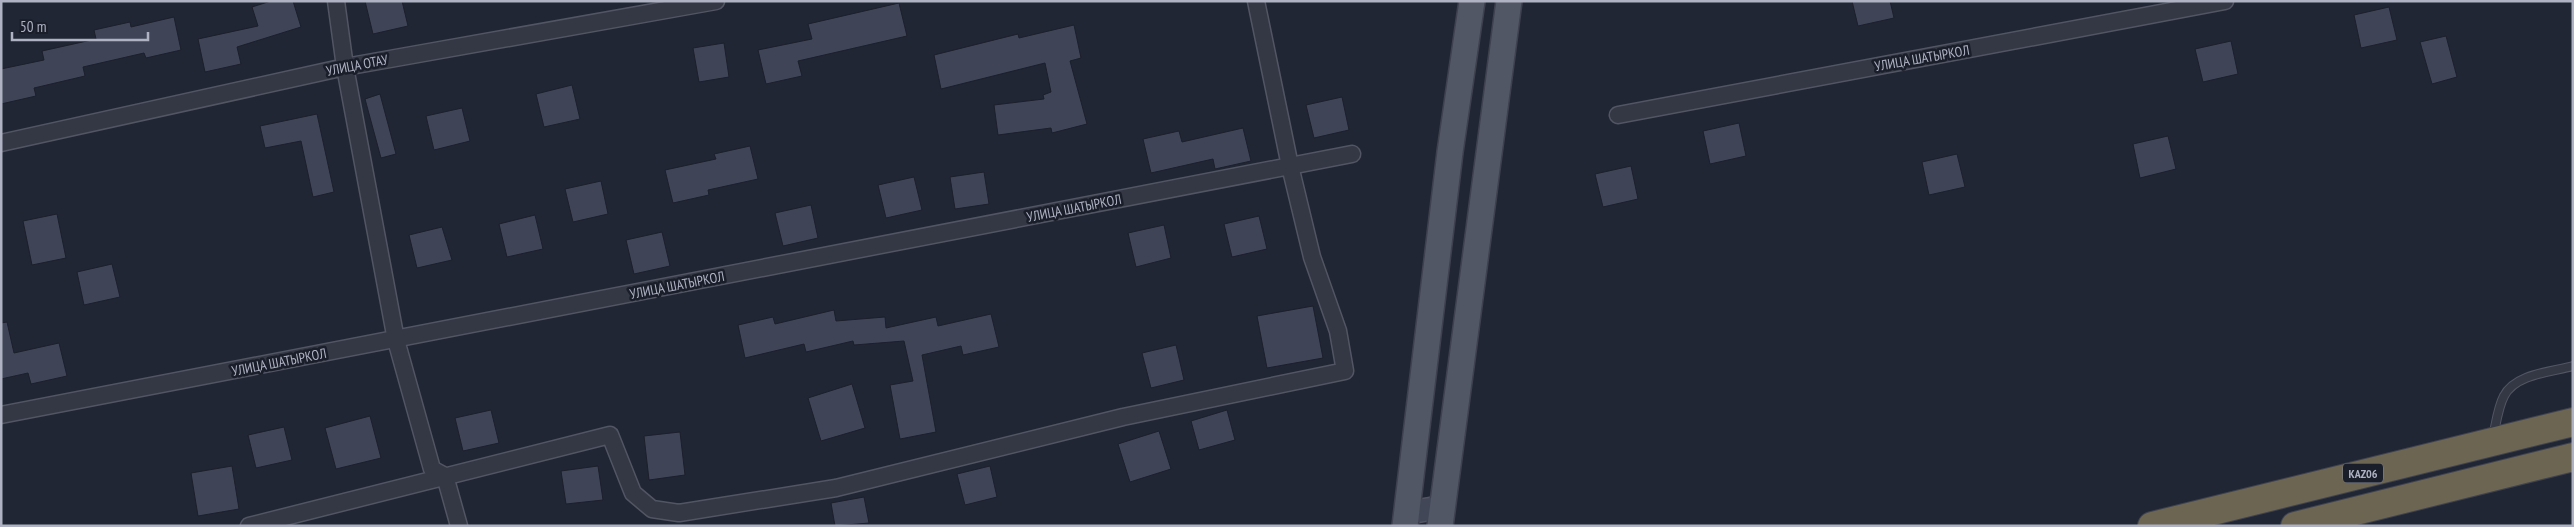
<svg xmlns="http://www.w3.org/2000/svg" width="2574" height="527" font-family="'PT Sans Narrow',sans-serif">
<rect width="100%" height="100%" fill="#212634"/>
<!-- building -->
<path fill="#3f4557" stroke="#1c1f2c" d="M271,1H293L301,27L237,47L241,64L205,72L198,39L258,26L252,7Z
M365,1H402L408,26L373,34Z
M1852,1H1890L1894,18L1858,26Z
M899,3L907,36L798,61L802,76L766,84L758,50L812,39L808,24Z
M2389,7L2397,40L2361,48L2354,15Z
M174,17L181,50L146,58L144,53L83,67L85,76L34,88L36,96L1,104V69L44,60L42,51L96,39L94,30L130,22L131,27Z
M1074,25L1081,58L1070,61L1087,124L1052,133L1051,128L998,135L994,105L1044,99L1043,95L1051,92L1045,63L941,89L934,55L1018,34L1019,38Z
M2446,36L2457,77L2432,84L2420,42Z
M2231,41L2238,74L2203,82L2195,49Z
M724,43L729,77L699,82L693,48Z
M572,85L580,119L544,127L536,94Z
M380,94L396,154L381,158L365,99Z
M1342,97L1349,130L1314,138L1306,105Z
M462,108L470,141L434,150L426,116Z
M317,114L334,192L313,197L301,141L265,148L260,126Z
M1739,123L1746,156L1710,164L1703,131Z
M1243,128L1251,161L1215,169L1213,159L1151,173L1143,139L1179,131L1182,142Z
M2168,136L2176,169L2140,178L2133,144Z
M750,146L758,179L708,190L709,195L673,203L665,170L716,159L714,154Z
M1957,154L1965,187L1929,195L1922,162Z
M1631,166L1638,199L1603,207L1595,174Z
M984,172L989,204L955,209L950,177Z
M914,177L922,210L886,218L878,185Z
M601,181L608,214L573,222L565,189Z
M811,205L818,238L783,246L775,213Z
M57,214L66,258L32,265L23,221Z
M535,215L543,249L507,257L499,224Z
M1259,216L1267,249L1232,257L1224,224Z
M1164,225L1171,258L1136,267L1128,233Z
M442,227L452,260L417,268L409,235Z
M662,232L670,266L634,274L626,240Z
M112,264L120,297L84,305L77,272Z
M1313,306L1323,358L1267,368L1257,316Z
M834,310L836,321L885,317L886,328L936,317L938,326L991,314L999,347L963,355L961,346L922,355L936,432L900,439L890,385L913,381L904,341L854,345L853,341L806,352L804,344L745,358L738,325L773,317L775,324Z
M7,322L14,353L59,343L67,376L31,384L28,373L1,379V323Z
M1176,345L1184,380L1151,388L1142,353Z
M852,384L865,428L821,441L808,398Z
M491,410L499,443L463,451L455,418Z
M1227,410L1235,440L1199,450L1191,421Z
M370,416L381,458L336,469L325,428Z
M284,427L292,460L256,468L248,435Z
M1159,431L1171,469L1130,482L1118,444Z
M680,432L685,475L649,480L644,436Z
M232,466L239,509L198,516L191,473Z
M598,466L603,500L566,504L561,471Z
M990,466L997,497L965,505L957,474Z
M864,497L869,523L835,526L831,503Z"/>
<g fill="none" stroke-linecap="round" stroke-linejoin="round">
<!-- lane casing -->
<g stroke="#525563" stroke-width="10">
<path id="lane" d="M2493,437C2496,424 2498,407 2504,396C2515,374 2551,372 2573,366"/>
</g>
<!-- street casing -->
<g stroke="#525563" stroke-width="19">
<path id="street" d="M336,1L345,67L396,340L432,469L445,476L459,526
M1618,115L2225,1
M1,143L345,67L716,1
M1,415L1352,154
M249,526L610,435L633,493L652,509L679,513L836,488L1123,417L1345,371L1338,331L1312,257L1290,166L1256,1"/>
</g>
<!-- secondary casing -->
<g stroke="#525563" stroke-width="25">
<path id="secondary" d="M1406,513L1442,507"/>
</g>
<!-- primary casing -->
<g stroke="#3e414f" stroke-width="28">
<path id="primary" d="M1405,526L1450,152L1472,1
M1440,526L1509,1"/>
</g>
<!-- highway casing -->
<g stroke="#3f4250" stroke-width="30">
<path id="highway" d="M2152,526L2573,422
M2295,526L2573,457"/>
</g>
<!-- lane -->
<use href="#lane" stroke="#343845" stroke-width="8"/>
<!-- street -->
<use href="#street" stroke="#343845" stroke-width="16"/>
<!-- secondary -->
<use href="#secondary" stroke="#424758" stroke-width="22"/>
<!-- primary -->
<use href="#primary" stroke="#525765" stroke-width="25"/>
<!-- highway -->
<use href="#highway" stroke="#6b6552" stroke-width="28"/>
</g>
<g text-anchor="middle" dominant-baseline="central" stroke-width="5" stroke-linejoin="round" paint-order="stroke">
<!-- shield labels -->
<rect fill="#1a1e2a" stroke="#828694" stroke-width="1" x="2343" y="463.5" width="40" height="19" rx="4"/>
<g font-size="12" font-weight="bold" fill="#aeb2c2">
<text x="2363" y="473">KАZ06</text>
</g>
<!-- street labels -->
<g font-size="14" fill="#aeb2c2" stroke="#1a1e2a">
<text transform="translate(1922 58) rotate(-10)">УЛИЦА ШАТЫРКОЛ</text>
<text transform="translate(357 65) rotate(-11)">УЛИЦА ОТАУ</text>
<text transform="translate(1074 208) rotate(-11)">УЛИЦА ШАТЫРКОЛ</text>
<text transform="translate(677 285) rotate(-11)">УЛИЦА ШАТЫРКОЛ</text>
<text transform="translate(279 362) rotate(-11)">УЛИЦА ШАТЫРКОЛ</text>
</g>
</g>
<!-- border -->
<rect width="2574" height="527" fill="none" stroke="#aeb2c2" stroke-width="5"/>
<!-- scale -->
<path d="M12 32v8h136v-8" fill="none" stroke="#aeb2c2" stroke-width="2.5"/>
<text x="20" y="32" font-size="15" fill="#aeb2c2" stroke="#1a1e2a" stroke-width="4" paint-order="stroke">50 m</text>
</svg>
